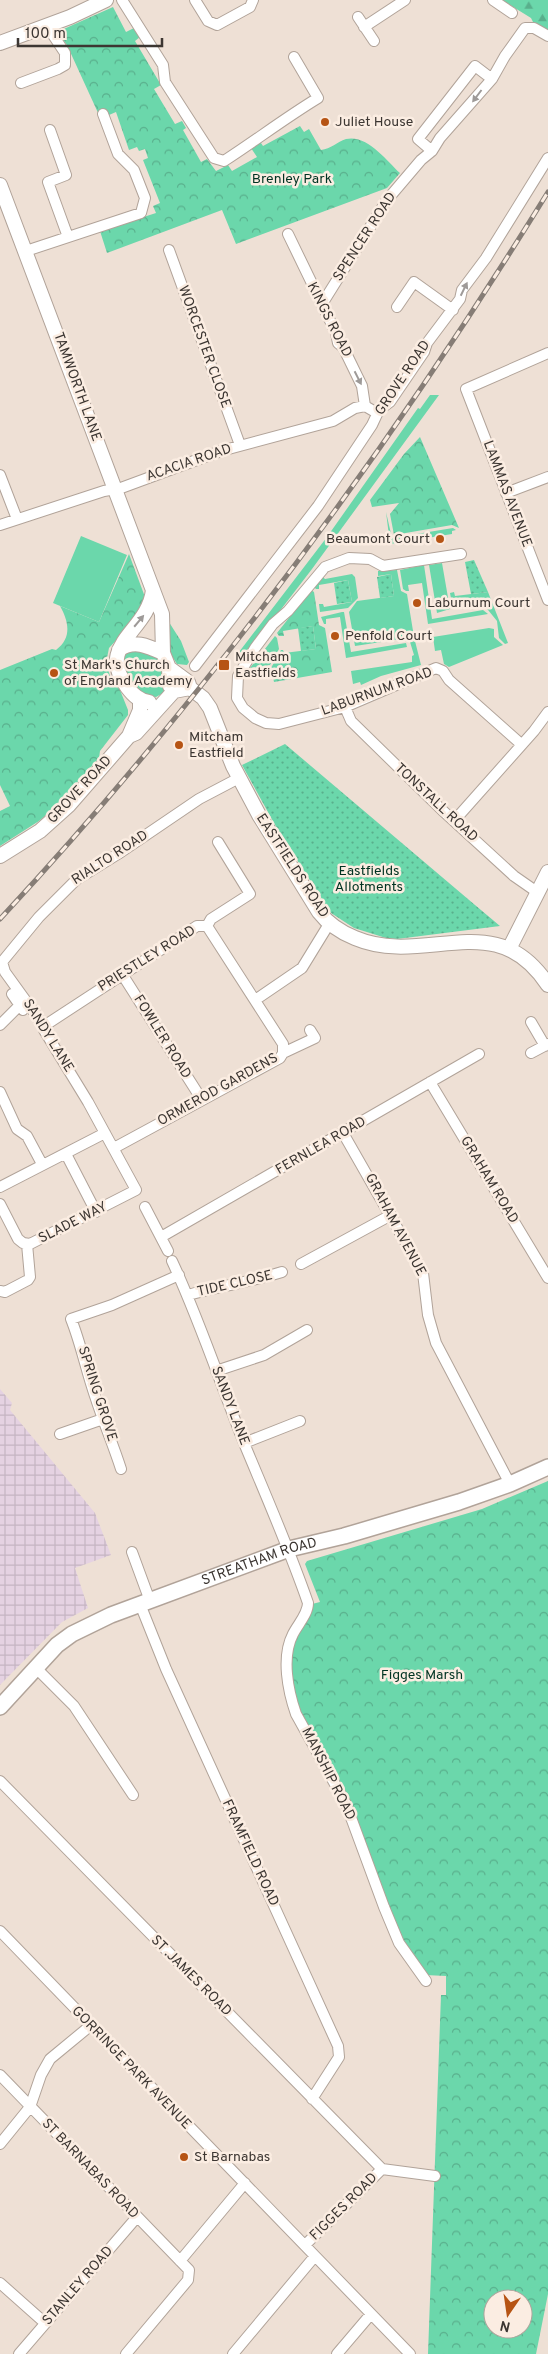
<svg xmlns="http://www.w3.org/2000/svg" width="548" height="2354" font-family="Overpass,sans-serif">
<defs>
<pattern id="industrial-grid" width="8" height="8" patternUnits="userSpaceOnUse" patternTransform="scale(1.25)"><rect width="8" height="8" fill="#e5d2e2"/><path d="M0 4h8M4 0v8" fill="none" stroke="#c5b5c2"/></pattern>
<pattern id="forest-firs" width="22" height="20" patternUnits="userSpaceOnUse" patternTransform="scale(1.25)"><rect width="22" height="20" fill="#6bd7ab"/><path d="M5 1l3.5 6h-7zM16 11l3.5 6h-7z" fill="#59af8c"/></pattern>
<pattern id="park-crowns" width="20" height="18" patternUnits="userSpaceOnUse" patternTransform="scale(1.25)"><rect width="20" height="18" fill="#6bd7ab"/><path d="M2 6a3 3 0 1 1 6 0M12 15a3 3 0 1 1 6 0" fill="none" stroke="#59af8c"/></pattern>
<pattern id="garden-dots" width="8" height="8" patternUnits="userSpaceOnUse" patternTransform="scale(1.25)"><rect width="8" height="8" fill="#6bd7ab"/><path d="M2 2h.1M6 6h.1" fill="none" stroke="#59af8c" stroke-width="1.8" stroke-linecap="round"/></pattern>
</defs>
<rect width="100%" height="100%" fill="#eee0d5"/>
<!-- industrial -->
<path fill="url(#industrial-grid)" d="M0,1389L12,1403L10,1410L95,1513L111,1555L75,1568L88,1608L62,1622L0,1685Z"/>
<!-- grass -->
<path fill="#6bd7ab" d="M430,395H439L312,569L246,655L239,652L327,537L418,408L420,409Z
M386,512L392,538L453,528L456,530L452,531V534L390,544Z
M81,536L127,555L99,622L53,603Z
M442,563L450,609L437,613L429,565Z
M424,565L432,619L483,610L488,614L428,624L422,583L408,585L409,591H406L403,589L400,570Z
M397,570L401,591L407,594L414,637L355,646L349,612L357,601L394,596L391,574L378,576V571Z
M352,574L355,577L358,598L348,608L320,612L319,604H323L324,607L352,602L348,580L319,585V589H316L314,587L322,576L325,579Z
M454,592L455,596L488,592L508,643L505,644L499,638L497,621L484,605L453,609L450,593Z
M342,612H344L351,652L406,643L407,647L346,658L340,617L326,619V624H324L321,617Z
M489,628L494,629V637L503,645L449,667L444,664L441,650L435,651L433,637Z
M275,636L277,638L279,649L270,665L250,668Z
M415,641L421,665L381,676L361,685L360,682L353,684L351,671L412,662V656L414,655L410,642Z
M148,649L159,659L167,685L163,693L156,697L142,695C130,680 115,670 126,651Z"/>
<!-- forest -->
<path fill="url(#forest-firs)" d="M502,0H548V32L533,22L531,18Z"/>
<!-- park -->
<path fill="url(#park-crowns)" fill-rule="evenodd" d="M113,7L126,32L134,28L140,37L135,41L161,85L154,89L175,124L182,121L186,128L183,130L201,162L207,159L216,171L228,165L232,171L257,157L251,148L259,140L263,146L300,126L304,132L309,129L321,150C331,149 337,142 346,139C367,134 387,161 400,173L387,188L236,244L222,210L107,253L100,231L156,213L153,206L160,203L143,160L148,158L145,149L139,151L137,147L129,150L116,112L109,115L107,111L99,115L67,45L57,32Z
M420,437L459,528L452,525L394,535L390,514L399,503L372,507L370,500L404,454Z
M129,554L145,597L142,612L109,648L106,663L110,676L120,690L128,710V715L100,751L99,758L54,808L39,821L0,846V811L10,806L0,785V670L52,649L56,650C72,638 69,622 60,606L99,622Z
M311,590L314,592L319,625L325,628L332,672L274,682L271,668L281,650H283L284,653L316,649L313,626L283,631L284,636H279L277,633Z
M167,619L181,641L189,662L187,665L177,664L168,650Z
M548,1481V2294L536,2354H428L441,1995H446V1976L425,1975L405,1946L300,1713C293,1692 285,1660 295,1639C301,1627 311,1618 312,1604L320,1602L305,1564L307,1561L482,1509ZM493,2299H523V2329H493Z"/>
<!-- garden -->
<path fill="url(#garden-dots)" d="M474,560L488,592L471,594L465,562Z
M391,574L394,596L380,598L377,577Z
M348,580L352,602L337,604L334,583Z
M313,626L316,649L301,651L298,628Z
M285,744L475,905L500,926L397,939L386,938L354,928L331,913L279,832L242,765Z"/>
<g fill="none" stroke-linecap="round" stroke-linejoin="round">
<!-- street casing -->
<g stroke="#b1a399" stroke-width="12">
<path id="street" d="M122,0L163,65L165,82L214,158L224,161C255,141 285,118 318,98L294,57
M195,0L208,21L217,25L250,7L253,0
M493,0L512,13
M358,17L374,41
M364,27L405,0
M21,83L58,69L65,65V53L47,26
M50,130L66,175L48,182L68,237
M432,151L418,139L475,66L492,79
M288,234L336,333L338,343L343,347L362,386L365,406
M169,250L240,445
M26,251L141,213L145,198L134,170L118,154L103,114
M322,304L387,200L421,160L432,151L440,138L492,79L505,56L525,28H534L548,36
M397,307L414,282L453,310
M548,353L466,389L548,600
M0,475L17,519
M506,493L548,477
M0,525L104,491L121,488L221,451L333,421L355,408L365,406L377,413
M461,554L383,566L370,559L349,558L325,567L288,611L273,624L255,648L238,676L237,698L243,708L255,718L266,723L279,724L345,707L436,668L443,671L449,680L521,744
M195,666L318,506L372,425L379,410L390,402L424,352L427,343L460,299L462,290L486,258L548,158
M345,707L351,721L442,810L514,876L537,892
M454,821L534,731L548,712
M207,926L283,1044V1053
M122,974L202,1100
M12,994L23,1010
M255,1000L302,968L329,924
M531,1022L545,1046
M0,1025L20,1005
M44,1026L197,926H207L211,919L250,894L218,842
M531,1053L548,1044
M430,1082L548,1278
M0,1092L17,1129L27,1136L42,1164
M343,1133L423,1273L428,1315L436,1343L510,1484
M114,1148L280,1058L283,1053L315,1038L310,1030
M66,1154L96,1212
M0,1187L105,1133
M0,1204L18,1239L23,1243L30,1244L136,1190L88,1102L44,1030V1026L5,972L2,962L39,917L76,880L118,854L199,799L239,778
M145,1207L168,1251
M161,1237L479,1054
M172,1261C200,1321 220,1383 244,1443C266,1496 289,1548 308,1603C308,1614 298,1624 293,1634C281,1657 288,1691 296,1714L346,1804L384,1907L399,1943L426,1981
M301,1264L391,1215
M0,1291L5,1292L28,1280L30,1277L27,1244
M188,1295C219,1286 251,1282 282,1272
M216,1371L264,1355L307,1330
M60,1434L103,1419
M244,1443L300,1421
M121,1469C113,1444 103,1421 95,1396C86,1370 81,1344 71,1319L112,1305L179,1275
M132,1552L150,1601
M140,1604L166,1669L338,2046L339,2057L312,2099
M35,1667L74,1706L133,1795
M0,1781L382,2169L435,2176
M0,1931L410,2354
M0,2075L189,2270L188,2280L126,2354
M0,2144L30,2107L41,2075L50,2059L90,2026
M305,2245L382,2169
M180,2261L245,2183
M0,2283L45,2323
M19,2354L137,2217
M233,2354L315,2256
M337,2354L371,2314"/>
</g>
<!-- secondary casing -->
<g stroke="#b1a399" stroke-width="16">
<path id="secondary" d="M0,43L70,17L106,0
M0,185L162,614L163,653L169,668L170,686L174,691
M119,650C133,639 148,646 163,653
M169,668L188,682L190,688
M149,702C139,701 133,695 127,687C95,644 148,632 153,590
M129,736L136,733L174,691L190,688L203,698L210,708L233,766L259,815L319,912C329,925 340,932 355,938C426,968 495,904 548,985
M0,856L40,831L69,805L129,736L140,710V701
M509,949L548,872"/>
</g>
<!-- primary casing -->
<g stroke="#b1a399" stroke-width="18">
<g id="primary">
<path id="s1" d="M0,1707L57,1645L72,1634L111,1615L289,1549L344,1536L459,1502L510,1484L548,1467"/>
</g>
</g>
<!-- street -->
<use href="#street" stroke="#fff" stroke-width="10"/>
<!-- secondary -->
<use href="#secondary" stroke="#fff" stroke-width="14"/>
<!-- primary -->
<use href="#primary" stroke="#fff" stroke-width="15"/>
<!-- rail casing -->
<g stroke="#867d76" stroke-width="5">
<path id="rail" d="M0,919C207,696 389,450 548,192"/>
</g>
<!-- rail -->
<use href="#rail" stroke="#fbede2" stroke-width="3" stroke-dasharray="9" stroke-linecap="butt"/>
</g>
<!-- one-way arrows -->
<defs><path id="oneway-solid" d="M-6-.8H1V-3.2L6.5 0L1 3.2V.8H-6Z" transform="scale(1.25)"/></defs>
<g fill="#9e9a98">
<use href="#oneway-solid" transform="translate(477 96) rotate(127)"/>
<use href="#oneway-solid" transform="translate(464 289) rotate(-64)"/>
<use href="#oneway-solid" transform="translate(358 378) rotate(63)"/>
<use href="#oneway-solid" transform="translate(139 621) rotate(-50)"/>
</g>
<!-- markers -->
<g fill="#b65414" stroke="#fbede2" stroke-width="2">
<circle cx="325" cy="122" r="5"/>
<circle cx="440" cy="539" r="5"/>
<circle cx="417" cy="603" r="5"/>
<circle cx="335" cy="636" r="5"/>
<rect x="218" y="659" width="12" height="12" rx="2.5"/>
<circle cx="54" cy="673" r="5"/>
<circle cx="179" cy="745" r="5"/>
<circle cx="184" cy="2157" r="5"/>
</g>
<g text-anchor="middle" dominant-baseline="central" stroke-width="5" stroke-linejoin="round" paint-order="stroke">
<!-- poi labels -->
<g font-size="14" fill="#3c3632" stroke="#fbede2" text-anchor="start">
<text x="335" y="122">Juliet House</text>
<text x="430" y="539" text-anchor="end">Beaumont Court</text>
<text x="427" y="603">Laburnum Court</text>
<text x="345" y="636">Penfold Court</text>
<text x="235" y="657">Mitcham<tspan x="235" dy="16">Eastfields</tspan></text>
<text x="64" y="665">St Mark's Church<tspan x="64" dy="16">of England Academy</tspan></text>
<text x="189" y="737">Mitcham<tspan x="189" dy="16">Eastfield</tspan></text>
<text x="194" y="2157">St Barnabas</text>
</g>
<!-- park labels -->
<g font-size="14" fill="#032" stroke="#fbede2">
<text x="292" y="179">Brenley Park</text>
<text x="369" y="871">Eastfields<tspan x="369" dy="16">Allotments</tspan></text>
<text x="422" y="1675">Figges Marsh</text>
</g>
<!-- street labels -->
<g font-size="14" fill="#3c3632" stroke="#fbede2">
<text transform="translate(365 237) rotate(-57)">SPENCER ROAD</text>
<text transform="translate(329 320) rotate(63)">KINGS ROAD</text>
<text transform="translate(204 347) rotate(70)">WORCESTER CLOSE</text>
<text transform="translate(403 378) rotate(-56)">GROVE ROAD</text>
<text transform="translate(77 387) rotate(70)">TAMWORTH LANE</text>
<text transform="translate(189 463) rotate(-19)">ACACIA ROAD</text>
<text transform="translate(507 494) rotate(69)">LAMMAS AVENUE</text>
<text transform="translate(377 692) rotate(-20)">LABURNUM ROAD</text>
<text transform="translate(80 790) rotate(-47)">GROVE ROAD</text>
<text transform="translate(436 803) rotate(43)">TONSTALL ROAD</text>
<text transform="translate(110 858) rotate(-33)">RIALTO ROAD</text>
<text transform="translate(292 866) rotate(57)">EASTFIELDS ROAD</text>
<text transform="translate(147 959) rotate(-32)">PRIESTLEY ROAD</text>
<text transform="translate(48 1036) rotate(58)">SANDY LANE</text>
<text transform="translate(162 1037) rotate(58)">FOWLER ROAD</text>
<text transform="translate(218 1090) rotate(-29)">ORMEROD GARDENS</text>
<text transform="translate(321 1146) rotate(-30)">FERNLEA ROAD</text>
<text transform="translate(489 1180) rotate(59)">GRAHAM ROAD</text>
<text transform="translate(73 1223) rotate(-27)">SLADE WAY</text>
<text transform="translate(395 1225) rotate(62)">GRAHAM AVENUE</text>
<text transform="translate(235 1284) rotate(-13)">TIDE CLOSE</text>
<text transform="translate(97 1394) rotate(72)">SPRING GROVE</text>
<text transform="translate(230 1406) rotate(69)">SANDY LANE</text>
<text stroke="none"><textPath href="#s1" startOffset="304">STREATHAM ROAD</textPath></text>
<text transform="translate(328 1774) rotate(63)">MANSHIP ROAD</text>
<text transform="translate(250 1853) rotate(65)">FRAMFIELD ROAD</text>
<text transform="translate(191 1976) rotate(45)">ST .JAMES ROAD</text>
<text transform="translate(131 2068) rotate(46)">GORRINGE PARK AVENUE</text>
<text transform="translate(90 2169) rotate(46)">ST BARNABAS ROAD</text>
<text transform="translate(344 2207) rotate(-45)">FIGGES ROAD</text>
<text transform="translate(78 2286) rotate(-49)">STANLEY ROAD</text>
</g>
</g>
<!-- north arrow -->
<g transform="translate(508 2314) rotate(193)"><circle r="24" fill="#fbede2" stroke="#afa49c"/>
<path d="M0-4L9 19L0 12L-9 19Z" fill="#b65414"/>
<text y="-8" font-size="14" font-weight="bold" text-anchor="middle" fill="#3c3632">N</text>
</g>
<!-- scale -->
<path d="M18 38v8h144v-8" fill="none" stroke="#3c3632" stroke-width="2.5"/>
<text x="25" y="38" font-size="15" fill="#3c3632" stroke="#fbede2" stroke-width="4" paint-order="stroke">100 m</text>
</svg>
